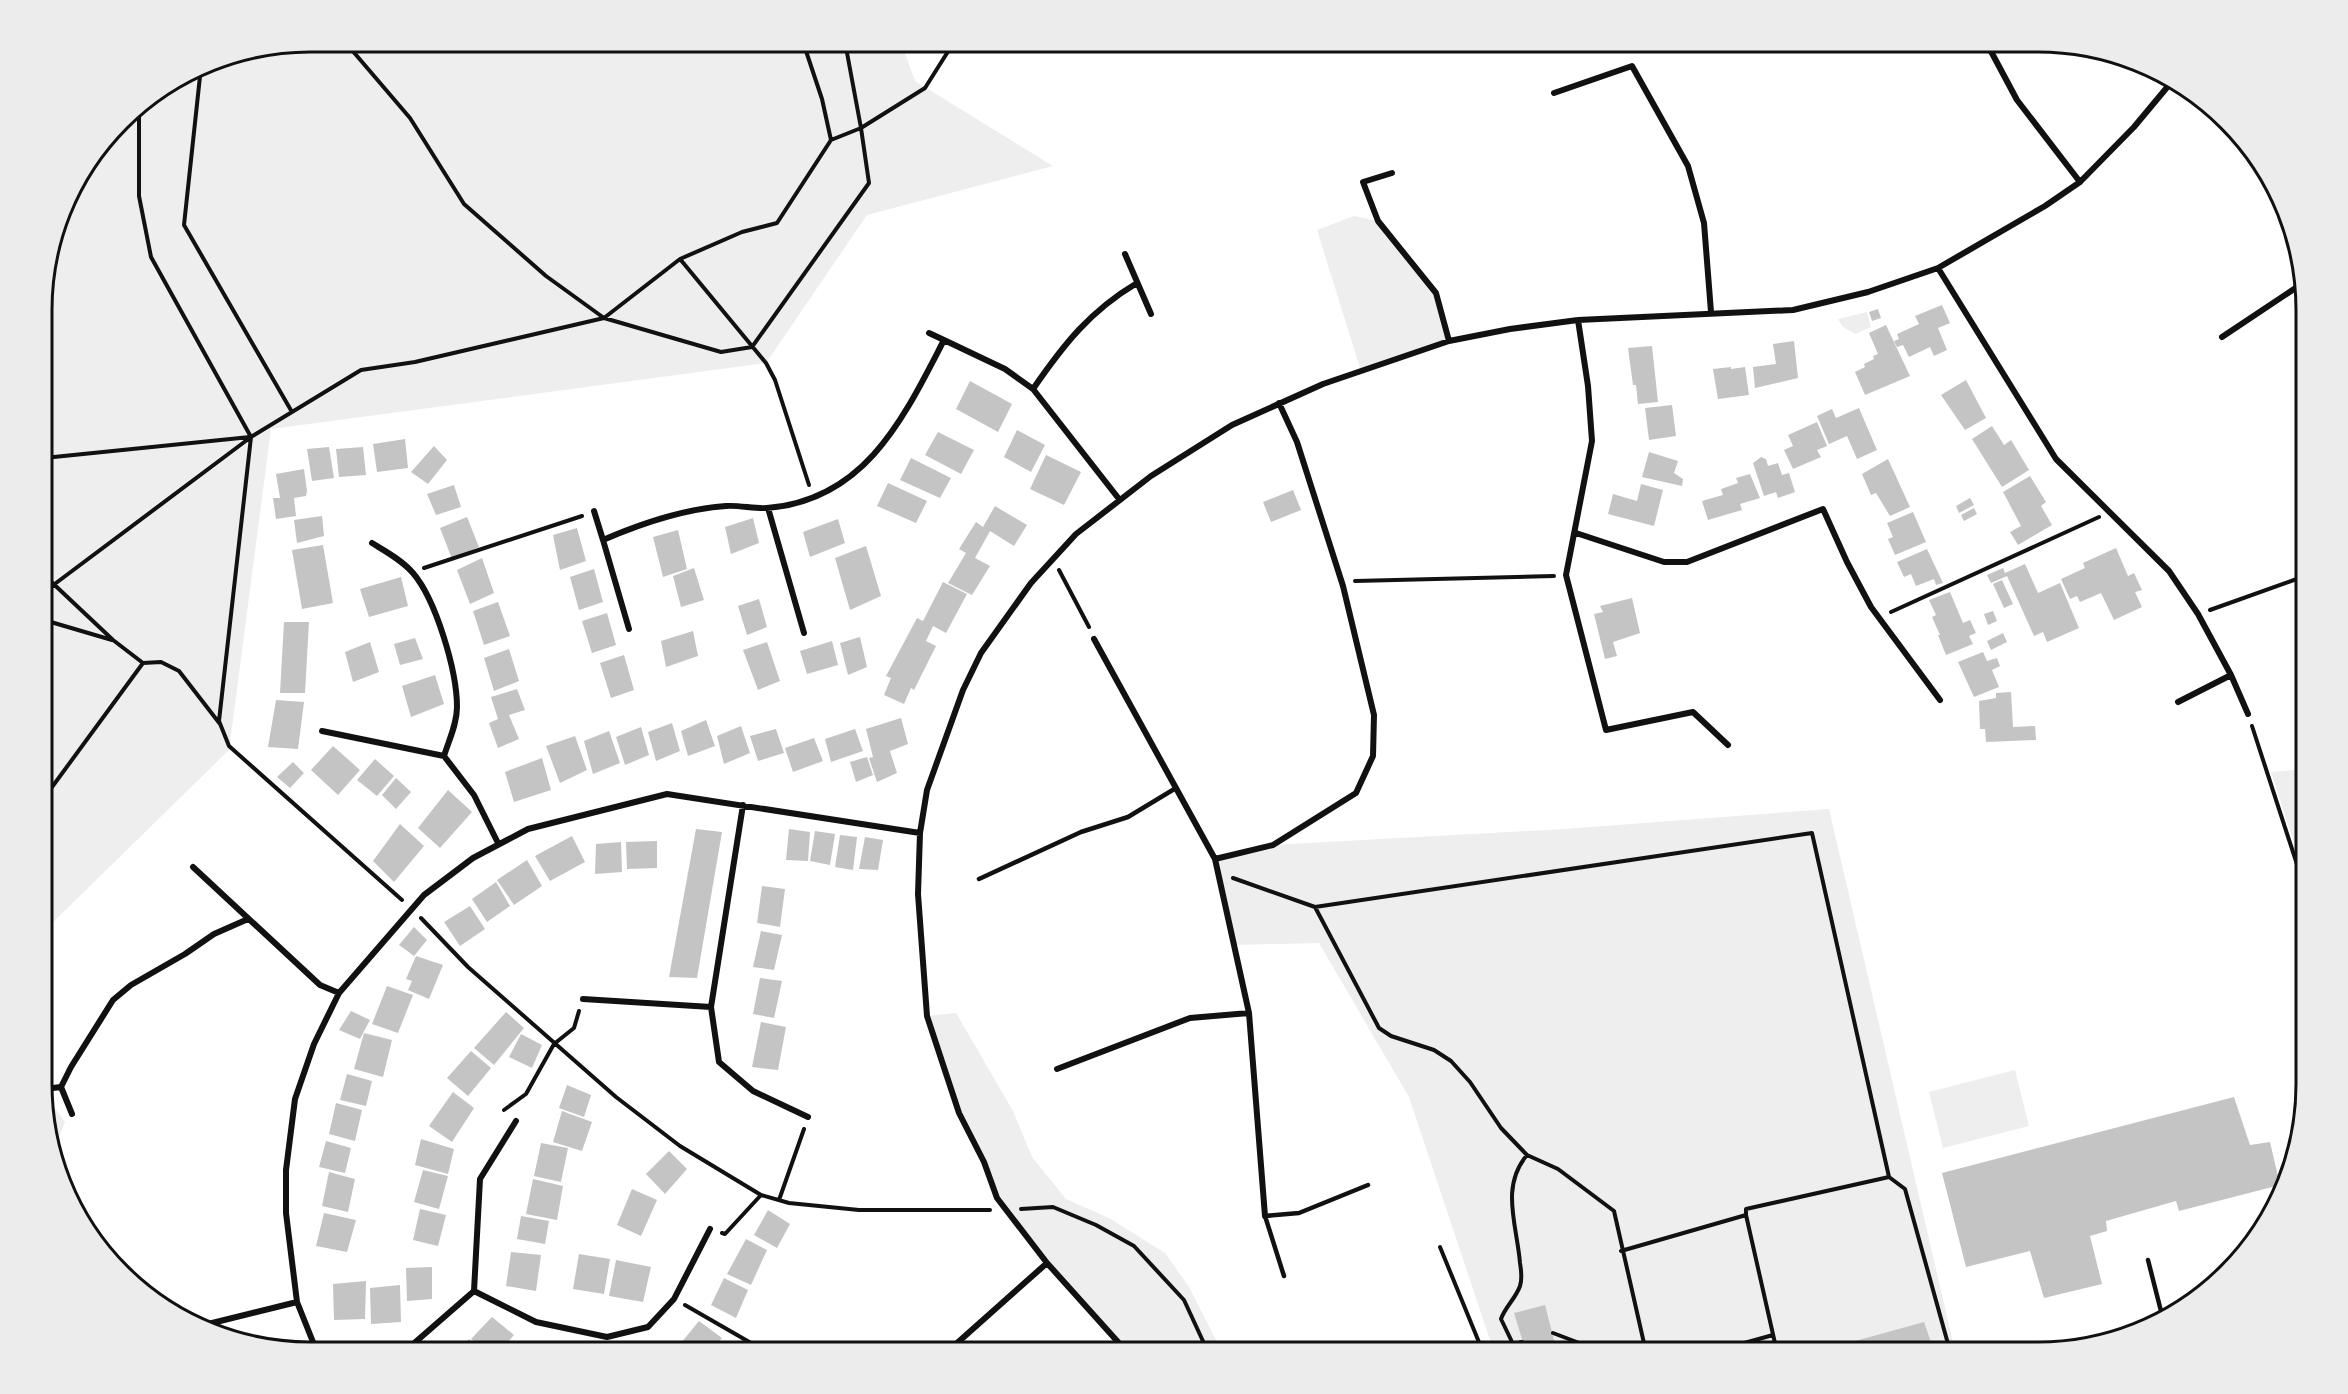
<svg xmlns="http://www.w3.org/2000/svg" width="2348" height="1394" font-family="'Libre Baskerville',serif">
<rect width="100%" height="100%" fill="#fff"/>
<!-- green -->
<path fill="#eee" d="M310,42H901L915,81L1053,166L867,215L766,363L271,429L229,750L44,931V276L70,191L133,109L208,62Z
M1354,216L1378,221L1437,298L1449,341L1361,371L1317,230Z
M1867,312L1871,327L1855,334L1843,327L1838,319Z
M2305,769V876L2271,772Z
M1829,809L1955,1351L1494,1352L1409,1097L1319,943L1234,945L1215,859L1273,845L1564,829Z
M956,1013L1013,1111L1032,1157L1066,1199L1109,1218L1165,1253L1189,1287L1222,1352H1125L1005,1210L959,1113L927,1016Z
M2015,1070L2029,1126L1943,1148L1929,1092Z
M44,1104H52L65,1122L55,1147L44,1118Z"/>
<!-- building -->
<path fill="#c4c4c4" d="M1942,305L1950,323L1938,328L1947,350L1934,356L1930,347L1909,357L1903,345L1897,347L1894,341L1899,339L1897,334L1919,324L1915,316Z
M1878,309L1881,318L1872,321L1869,312Z
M1886,325L1910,376L1865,395L1855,372L1865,367L1864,364L1874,359L1873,356L1878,354L1869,333Z
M1794,341L1798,378L1755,388L1753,367L1776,364L1773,344Z
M1652,346L1658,402L1638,404L1636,385H1633L1628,348Z
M1731,367V369L1745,367L1749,395L1718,399L1713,369Z
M1966,380L1986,418L1965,430L1941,395Z
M970,381L1012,404L998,432L956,409Z
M1672,405L1676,436L1649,440L1645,408Z
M1859,408L1877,450L1857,459L1847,436L1829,444L1817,416L1832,409L1836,418Z
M1817,422L1827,446L1817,450L1821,457L1793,469L1784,450L1793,446L1788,435Z
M1992,426L2004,445L2011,440L2029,470L2002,487L1972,439Z
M1017,430L1045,445L1031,472L1004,457Z
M938,432L974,450L961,474L925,455Z
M405,439L408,468L377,472L373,444Z
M434,446L447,460L428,484L411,472Z
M329,447L334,478L312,481L307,449Z
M363,447L366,475L339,477L336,449Z
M1649,452L1678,461L1674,473L1683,479L1682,486L1642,477Z
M1046,455L1081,472L1064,505L1030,489Z
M1761,457L1766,459L1768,466L1778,463L1782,475L1789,473L1795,492L1778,498L1776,492L1764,496L1753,463Z
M911,458L951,478L940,498L900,480Z
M1888,459L1910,507L1890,516L1876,493L1871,495L1862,474Z
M304,469L307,491L306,496L294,498L296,516L276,519L273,498H280L276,474Z
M1750,474L1760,498L1740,504L1742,510L1708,520L1702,501L1723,495L1721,489L1738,483L1736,478Z
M2030,476L2046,502L2041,506L2052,525L2018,545L2010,532L2021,526L2003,492Z
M888,483L927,501L916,523L877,506Z
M1641,484L1663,490L1654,526L1608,514L1613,494L1637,501Z
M454,485L461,507L436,515L427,494Z
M1293,490L1301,510L1271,522L1263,502Z
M1970,498L1974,505L1959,513L1956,506Z
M995,506L1027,525L1014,546L990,531L975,558L990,566L972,595L948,583L966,553L959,549L976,522L983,527Z
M1974,508L1977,514L1964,521L1961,515Z
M1913,512L1926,542L1895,555L1888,539L1893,537L1887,523Z
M322,516L324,536L297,543L294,520Z
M467,517L479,547L452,559L440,528Z
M753,518L759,543L731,554L725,527Z
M838,519L845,543L810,557L803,532Z
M577,528L586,561L560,570L553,535Z
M678,530L687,569L663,577L653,537Z
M323,545L333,603L302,609L292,550Z
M866,546L881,596L850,610L835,558Z
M2116,548L2128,576L2134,573L2142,590L2135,592L2142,607L2114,620L2101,593L2080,602L2077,596L2070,599L2061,579L2085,568L2083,563Z
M1927,549L1943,583L1936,585L1934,579L1916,586L1911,574L1904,577L1897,562Z
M482,558L494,593L470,604L457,570Z
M2025,564L2038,593L2060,583L2079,628L2047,642L2043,632L2034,636L2007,576L1991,583L1987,575L2003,568L2005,573Z
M694,568L704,600L681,607L673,576Z
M594,569L603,602L579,610L570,577Z
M401,577L408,606L369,617L360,589Z
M2002,580L2013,604L2004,608L1993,584Z
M943,582L967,594L946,633L933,626L926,641L936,646L914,690L911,688L904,704L884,695L891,678L886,676L917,618L923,621Z
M1950,592L1963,623L1970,620L1976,633L1969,636L1973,644L1946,655L1938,635H1940L1932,617L1936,615L1929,600Z
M1632,598L1640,633L1613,642L1617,656L1605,659L1594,614L1603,612L1600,606Z
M759,599L767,627L747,635L738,606Z
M498,602L510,636L484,645L473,611Z
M1993,611L1997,621L1988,625L1984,614Z
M607,613L616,645L592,653L582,621Z
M284,622H309L305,693H280Z
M693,631L698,656L666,667L661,641Z
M2003,633L2007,642L1991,650L1987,641Z
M860,637L867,667L848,675L840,643Z
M415,638L423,659L400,665L394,644Z
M832,641L838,665L807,674L800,651Z
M370,642L379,672L353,682L345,652Z
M767,642L780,681L758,690L743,650Z
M509,649L519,681L494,691L484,658Z
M1983,652L1987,661L1997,658L2000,666L1992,670L1999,687L1974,697L1958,662Z
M624,655L634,690L611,698L600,663Z
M435,675L444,704L411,717L402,686Z
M517,689L525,710L509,715L519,739L498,748L489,723L498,719L491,697Z
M2011,692L2013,727L2035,726L2036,740L1986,742L1985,729H1980L1979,701L1996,698V693Z
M276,700L304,702L298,749L268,747Z
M901,718L908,744L890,751L897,773L877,782L869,758L873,757L866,729Z
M706,720L715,746L688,756L681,731Z
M672,723L680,751L656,761L648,732Z
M741,726L750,753L724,764L717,736Z
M641,727L649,755L625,765L616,737Z
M776,729L784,753L758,761L750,736Z
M855,729L863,751L831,762L825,739Z
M609,731L620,763L593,774L584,741Z
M575,736L587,770L560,783L546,746Z
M814,738L823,761L793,772L785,748Z
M333,746L360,770L338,795L311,770Z
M867,757L873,775L856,782L850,762Z
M542,758L551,790L514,802L505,772Z
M375,759L394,776L377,796L357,780Z
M293,762L304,773L290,788L277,777Z
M396,778L411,792L396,809L382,795Z
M448,790L472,812L440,848L418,828Z
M400,824L424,846L394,882L373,861Z
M696,829L722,832L697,978L669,977Z
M789,829L810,832L808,861L786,860Z
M815,831L835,834L830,865L810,861Z
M840,835L857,837L853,870L835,867Z
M572,836L585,862L550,881L535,856Z
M865,837L883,840L878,870L859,869Z
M657,841V868L627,869L626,842Z
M621,842L622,872L595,874L596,844Z
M527,860L542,886L514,905L497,880Z
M496,882L510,906L487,922L472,899Z
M762,886L785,889L780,927L757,923Z
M470,906L485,929L460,946L444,922Z
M414,927L427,940L414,956L399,945Z
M761,931L782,935L774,970L753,967Z
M416,956L443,965L429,999L408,990L412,981L406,979Z
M760,978L782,981L774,1018L753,1014Z
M387,986L413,995L398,1033L372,1024Z
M351,1011L370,1020L360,1039L339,1030Z
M506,1012L524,1028L494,1065L474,1048Z
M761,1022L786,1027L778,1070L752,1067Z
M364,1033L392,1040L383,1077L354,1069Z
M521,1034L542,1045L532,1068L509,1057Z
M471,1051L491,1068L468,1096L447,1078Z
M347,1074L372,1081L366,1106L340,1100Z
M567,1085L591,1095L584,1117L559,1108Z
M453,1092L474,1108L452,1142L429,1126Z
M2234,1097L2250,1145L2270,1142L2280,1185L2179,1211L2176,1201L2106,1221L2107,1231L2090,1236L2102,1284L2044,1298L2030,1251L1966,1267L1942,1173Z
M336,1103L362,1110L355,1141L329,1134Z
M562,1111L592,1122L582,1151L553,1142Z
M421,1139L454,1149L448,1174L415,1165Z
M326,1141L351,1148L345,1173L319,1167Z
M541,1143L568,1148L561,1182L534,1176Z
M669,1151L687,1169L665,1194L646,1174Z
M423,1170L448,1176L439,1209L414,1202Z
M329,1172L355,1179L348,1212L322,1206Z
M533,1179L563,1186L557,1220L526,1214Z
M632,1189L657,1200L641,1236L617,1225Z
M420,1209L446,1215L438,1246L413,1240Z
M768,1210L790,1224L777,1248L754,1235Z
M324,1213L356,1220L347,1252L316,1246Z
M521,1216L549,1221L545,1244L517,1239Z
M746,1239L767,1250L751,1285L727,1274Z
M511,1252L541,1255L536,1291L506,1286Z
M579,1254L610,1259L604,1294L573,1289Z
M616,1260L651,1267L643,1302L609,1296Z
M432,1267V1299L407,1301L406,1268Z
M724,1278L748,1290L736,1318L711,1305Z
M366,1281L365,1319L334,1320L333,1284Z
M400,1285L401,1322L371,1324L370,1288Z
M1545,1305L1557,1352H1526L1514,1313Z
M492,1317L514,1335L499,1352H487L471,1339Z
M699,1321L722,1338L711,1352H680L676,1349Z
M1924,1322L1934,1351L1850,1352L1848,1343Z
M469,1339L483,1352H457Z
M1839,1343L1841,1352H1803V1350Z"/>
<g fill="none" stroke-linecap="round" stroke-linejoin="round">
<!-- path -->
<path stroke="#111" stroke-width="4" d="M345,42L410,118L464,204L546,276L604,318L721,352L752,347L869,183L861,128L925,88L954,42
M803,42L822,99L831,140
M201,67L184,225L292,412
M139,105V196L151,257L251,437
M680,259L742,232L777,223L831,140L861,128L845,42
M44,458L250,437
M424,568L582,516
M1059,570L1089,627
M44,575L113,640L143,663L161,662L179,671L220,724
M1355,581L1554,576
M44,592L251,437
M2210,610L2305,576
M1891,612L2099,517
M44,620L112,640
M2252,726L2305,889
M44,798L143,663
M1233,878L1315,907L1812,833L1889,1177L1905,1189L1950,1351
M402,900L229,746L219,721L251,437L361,370L415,362L604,318L680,259L766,363L775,380L809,485
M1315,907L1379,1028L1391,1036L1434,1050L1451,1061L1470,1082L1501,1128L1527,1155L1558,1169L1614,1211L1646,1352
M421,918L468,967L616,1097L680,1146L761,1195L789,1203L859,1210H990
M504,1110L526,1094L554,1044L574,1028L579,1011
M779,1200L804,1129
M1021,1209L1053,1207L1096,1225L1134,1246L1184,1300L1208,1352
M1746,1214V1209L1889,1177
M722,1233L725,1234L761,1195
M1440,1247L1483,1352
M1621,1251L1746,1215L1777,1352
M685,1305L751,1343L760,1352
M1553,1333L1603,1352
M1513,1344L1522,1342
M1510,1352L1513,1344L1501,1319C1505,1307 1516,1298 1520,1286C1522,1280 1521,1269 1520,1263C1517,1225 1500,1187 1527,1155
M1712,1352L1773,1335"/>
<!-- service -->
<path stroke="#111" stroke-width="4.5" d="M979,879L1081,832L1128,817L1176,788
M2148,1260L2163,1319
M1284,1276L1265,1216L1299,1213L1368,1185"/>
<!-- minor -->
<path stroke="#111" stroke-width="6" d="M1850,42H1855
M1986,42L2017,100L2080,182
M1554,93L1632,66L1688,166L1704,223L1711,312
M1392,173L1363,182L1378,221L1436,293L1449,341
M1125,254L1151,314
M1938,268L2056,459L2169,571L2198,614L2231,675L2248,714
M1578,320L1588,386L1592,441L1566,575L1606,730L1693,712L1728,745
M929,333L944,340
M2222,337L2303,283
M1033,389C1064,344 1090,311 1137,283
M768,508L804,633
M594,511L603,540
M1576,533L1664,562H1687L1823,509L1847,562L1871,607L1940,700
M372,543C385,551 402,560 413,573C436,600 457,671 457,707C457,724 449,740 444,756
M629,629L603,540C642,523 684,509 726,506C740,505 754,509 767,508C866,500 904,417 944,340L1005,369L1033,389L1119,499
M1094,639L1215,859L1249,1013L1265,1216
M2178,702L2231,675
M322,731L444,756L474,795L498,843
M743,805L711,1007L719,1062L753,1091L808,1117
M1215,859L1273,845L1356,793L1373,756L1374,715L1343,586L1297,442L1279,403
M193,867L320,985L339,993
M583,999L711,1007
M1057,1069L1190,1018L1249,1013
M44,1089L61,1087
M72,1114L61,1087L71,1067L113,1000L131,985L185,954L214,934L248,919
M474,1291L536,1322L607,1337L648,1327L674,1299L710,1229
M200,1326L297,1302
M317,1352L297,1302L286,1213V1170L295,1099L314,1044L339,993L424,895L473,858L528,829L667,794L920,833
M404,1352L474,1291L480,1179L516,1121
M947,1352L1047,1263
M1127,1352L1047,1263L997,1198L984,1162L959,1113L927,1016L918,894L920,833L927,790L963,690L981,653L1031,583L1076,534L1151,476L1232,425L1323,384L1449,341L1510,329L1578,320L1793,310L1868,292L1938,268L2045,206L2080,182L2134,127L2174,79"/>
</g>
<!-- crop -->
<path d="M0 0H2348V1394H0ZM310 52H2038A258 258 0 0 1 2296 310V1084A258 258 0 0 1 2038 1342H310A258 258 0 0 1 52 1084V310A258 258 0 0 1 310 52Z" fill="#ececec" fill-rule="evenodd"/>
<path fill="none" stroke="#111" stroke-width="3" d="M310 52H2038A258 258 0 0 1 2296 310V1084A258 258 0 0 1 2038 1342H310A258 258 0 0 1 52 1084V310A258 258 0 0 1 310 52Z"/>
</svg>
